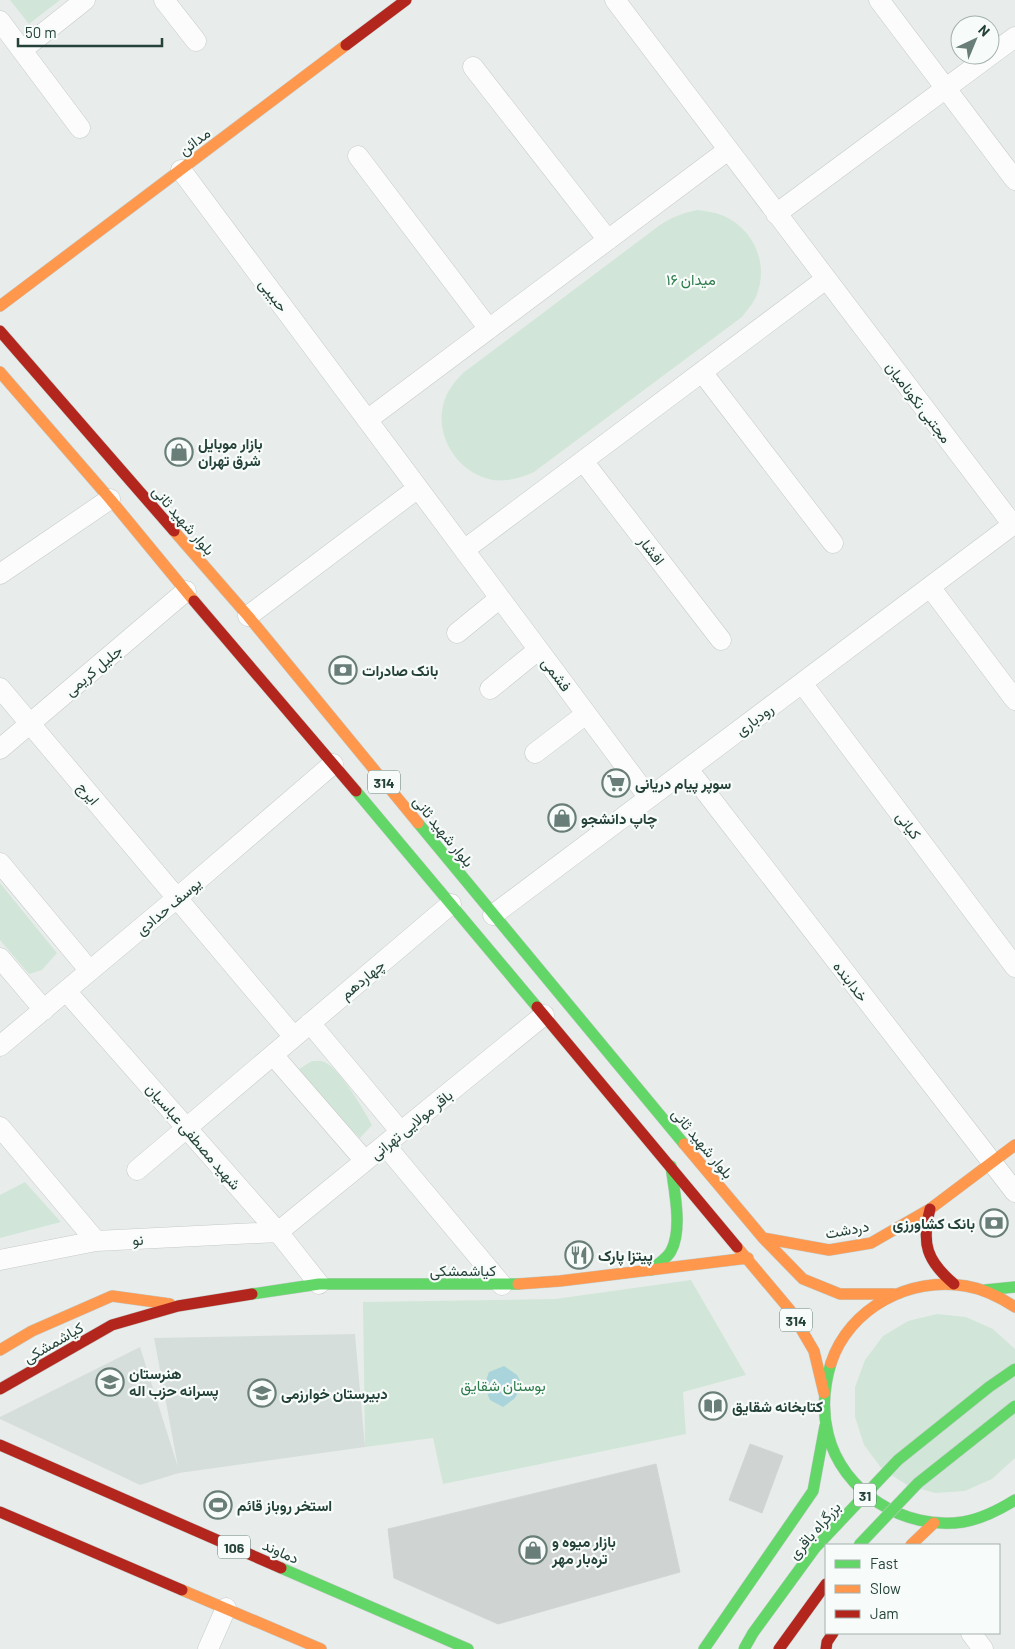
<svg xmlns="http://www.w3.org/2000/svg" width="1015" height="1649" font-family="Barlow,Vazirmatn,sans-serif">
<rect width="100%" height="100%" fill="#e8edeb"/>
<!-- built -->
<path fill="#d6dedb" d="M355,1334L365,1447L179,1473L140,1485L0,1419V1417L140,1347L178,1467L154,1338Z"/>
<!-- green -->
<path fill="#d1e6d8" d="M10,0H60L29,24Z
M697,210C706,211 715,212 724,216C753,229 769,263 757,294C754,303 748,309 742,317L534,472C521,478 507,482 493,480C455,473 430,430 447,394C451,386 457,379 463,373L660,225C672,217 683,213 697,210Z
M0,883L57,953L42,970L29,974L0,940Z
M312,1061C316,1061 321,1060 324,1062C339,1067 364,1110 372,1125L360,1138L312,1090L299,1069Z
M25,1182L61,1222L0,1238V1195Z
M691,1280L746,1375L683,1392L686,1434L443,1484L433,1438L365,1447L363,1302L555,1299Z
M937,1314L966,1317L993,1329L1015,1349V1458L992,1479L965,1491L935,1493L907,1485L882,1469L864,1445L855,1417V1387L865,1360L883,1336L908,1321Z"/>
<!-- water -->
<path fill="#a9d4db" d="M504,1366L517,1375L523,1386L514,1399L503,1407L490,1400L484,1386L489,1372Z"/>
<!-- building -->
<path fill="#cfd4d2" stroke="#d1d6d4" d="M750,1444L783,1456L762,1513L729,1500Z
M656,1464L680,1572L498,1624L394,1578L388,1529Z"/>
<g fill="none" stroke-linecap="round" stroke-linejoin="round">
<!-- street casing -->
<g stroke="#c5cac8" stroke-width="21">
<path id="street" d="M164,0L196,41
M615,0L1013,525
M879,0L1015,180
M0,21L80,128
M22,50L85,0
M473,67L608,240
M358,156L489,329
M181,170L649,798
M776,214L1015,37
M702,372L833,543
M367,420L728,150
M583,461L721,640
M464,550L826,279
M0,574L110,499
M930,587L1015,700
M248,616L418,488
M457,633L500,598
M802,683L1015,967
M0,688L294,1037
M490,689L538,650
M0,749L186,591
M535,753L586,714
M688,769L1015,1192
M0,863L90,971
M493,915L1015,523
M0,958L44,1010
M66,991L278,1232L319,1284
M310,1023L401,1132
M0,1046L177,898L333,764
M273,1055L365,1161
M0,1127L96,1241
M385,1145L502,1285
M137,1170L451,904
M0,1260L96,1241L278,1232L544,1015
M971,1633L983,1649
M208,1649L226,1608"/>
</g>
<!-- fast casing -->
<g stroke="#c3cbc8" stroke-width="12">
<path id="fast" d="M356,791L537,1007
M418,823L684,1144
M651,1270C657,1264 667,1259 671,1251C683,1229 674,1190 671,1166
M985,1290L1015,1287
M252,1294L319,1284H518
M831,1363C824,1386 822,1410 828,1434C842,1492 905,1531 963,1522C981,1519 999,1510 1015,1500
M281,1568L468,1649
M704,1649L813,1491L825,1426"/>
</g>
<!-- slow casing -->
<g stroke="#c3cbc8" stroke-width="12">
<path id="slow" d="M0,306L346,45
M0,372L110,499L194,601
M174,531L248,616L418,823
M684,1144L763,1238L803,1279L840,1294H894
M763,1238L829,1250L871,1243L930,1209L1015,1145
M737,1247L790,1310L814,1351L824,1393
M518,1284L560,1281L748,1258
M0,1350L32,1331L112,1296L170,1304
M831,1363C849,1308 910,1276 966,1286C984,1289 1000,1297 1015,1307
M911,1545L934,1523
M182,1590L321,1649"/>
</g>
<!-- jam casing -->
<g stroke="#c3cbc8" stroke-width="12">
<path id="jam" d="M346,45L406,0
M0,331L174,531
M194,601L356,791
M537,1007L737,1247
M930,1209C921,1244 927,1261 954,1284
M0,1389L112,1325L178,1306L252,1294
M0,1445L281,1568
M0,1512L182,1590
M779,1649L826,1584
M826,1649L827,1642L833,1633"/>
</g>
<!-- street -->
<use href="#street" stroke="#fcfcfc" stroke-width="20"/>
<!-- fast -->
<use href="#fast" stroke="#63d668" stroke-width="11"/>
<!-- slow -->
<use href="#slow" stroke="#ff974d" stroke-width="11"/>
<!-- jam -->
<use href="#jam" stroke="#b3261e" stroke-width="11"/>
<!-- fast-bridge casing -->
<g stroke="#c3ccc9" stroke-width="12" stroke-linecap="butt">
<path id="fast-bridge" d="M859,1545L918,1483L1015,1406
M744,1649L753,1633L815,1548L898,1460L989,1387L1015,1369"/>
</g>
<!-- fast-bridge -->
<use href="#fast-bridge" stroke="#63d668" stroke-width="11"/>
</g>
<!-- icons -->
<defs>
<g id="shop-ring" transform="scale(1.4375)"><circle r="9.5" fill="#f7fbf9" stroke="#697e78" stroke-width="1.5"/><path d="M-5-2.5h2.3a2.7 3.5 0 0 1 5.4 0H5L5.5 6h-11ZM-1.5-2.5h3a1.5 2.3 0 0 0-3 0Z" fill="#697e78"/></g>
<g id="bank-ring" transform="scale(1.4375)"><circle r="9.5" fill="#f7fbf9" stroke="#697e78" stroke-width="1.5"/><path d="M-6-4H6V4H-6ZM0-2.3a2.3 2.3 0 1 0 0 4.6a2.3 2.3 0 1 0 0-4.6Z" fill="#697e78"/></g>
<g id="supermarket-ring" transform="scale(1.4375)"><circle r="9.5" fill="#f7fbf9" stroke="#697e78" stroke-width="1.5"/><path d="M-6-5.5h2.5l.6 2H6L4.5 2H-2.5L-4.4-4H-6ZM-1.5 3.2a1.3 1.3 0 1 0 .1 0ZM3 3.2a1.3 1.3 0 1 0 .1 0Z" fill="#697e78"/></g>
<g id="restaurant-ring" transform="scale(1.4375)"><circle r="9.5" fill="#f7fbf9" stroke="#697e78" stroke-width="1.5"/><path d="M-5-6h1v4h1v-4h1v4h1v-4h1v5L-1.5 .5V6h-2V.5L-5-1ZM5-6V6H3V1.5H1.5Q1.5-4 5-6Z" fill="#697e78"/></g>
<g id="school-ring" transform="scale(1.4375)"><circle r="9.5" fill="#f7fbf9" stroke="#697e78" stroke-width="1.5"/><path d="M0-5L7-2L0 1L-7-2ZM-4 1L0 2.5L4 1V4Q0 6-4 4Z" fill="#697e78"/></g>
<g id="library-ring" transform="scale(1.4375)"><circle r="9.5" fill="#f7fbf9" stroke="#697e78" stroke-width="1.5"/><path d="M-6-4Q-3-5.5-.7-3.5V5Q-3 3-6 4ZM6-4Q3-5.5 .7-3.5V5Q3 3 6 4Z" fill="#697e78"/></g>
<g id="stadium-ring" transform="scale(1.4375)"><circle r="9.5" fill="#f7fbf9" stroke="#697e78" stroke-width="1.5"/><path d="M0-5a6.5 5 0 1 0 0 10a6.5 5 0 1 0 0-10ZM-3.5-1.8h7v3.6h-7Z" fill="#697e78"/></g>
</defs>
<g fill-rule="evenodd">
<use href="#shop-ring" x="179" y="452"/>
<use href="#bank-ring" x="343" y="670"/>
<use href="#supermarket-ring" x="616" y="783"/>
<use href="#shop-ring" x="562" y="818"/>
<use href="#bank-ring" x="994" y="1223"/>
<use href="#restaurant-ring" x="579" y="1255"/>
<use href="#school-ring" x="110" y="1382"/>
<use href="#school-ring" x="262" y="1393"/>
<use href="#library-ring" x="713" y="1406"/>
<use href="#stadium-ring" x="218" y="1505"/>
<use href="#shop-ring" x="533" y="1550"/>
</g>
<g text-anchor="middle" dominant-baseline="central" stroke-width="4.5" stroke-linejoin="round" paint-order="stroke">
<!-- shield labels -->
<g fill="#f7fbf9" stroke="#637a73" stroke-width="1">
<rect x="368" y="770.5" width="32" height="23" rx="4"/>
<rect x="780" y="1308.5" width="32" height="23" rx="4"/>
<rect x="854" y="1483.5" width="22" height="23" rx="4"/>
<rect x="218" y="1535.5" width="32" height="23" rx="4"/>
</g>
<g font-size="14" font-weight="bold" fill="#24423a">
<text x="384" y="782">314</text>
<text x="796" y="1320">314</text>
<text x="865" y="1495">31</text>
<text x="234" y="1547">106</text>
</g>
<!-- street labels -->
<g font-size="15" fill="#24423a" stroke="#f7fbf9">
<text transform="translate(194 141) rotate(-37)">مدائن</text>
<text transform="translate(274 295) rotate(53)">حبیبی</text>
<text transform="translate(919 402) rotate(53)">مجتبی نکونامیان</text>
<text transform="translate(184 520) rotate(49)">بلوار شهید ثانی</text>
<text transform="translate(652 550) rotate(52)">افشار</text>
<text transform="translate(93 670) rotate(-40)">جلیل کریمی</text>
<text transform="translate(557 674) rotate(53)">فشمی</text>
<text transform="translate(754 719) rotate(-37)">رودباری</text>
<text transform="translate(89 793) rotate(50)">ایرج</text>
<text transform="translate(909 825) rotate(53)">کیانی</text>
<text transform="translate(444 831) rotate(51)">بلوار شهید ثانی</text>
<text transform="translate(168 906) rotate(-40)">یوسف حدادی</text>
<text transform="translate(362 979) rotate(-40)">چهاردهم</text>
<text transform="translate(851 981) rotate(52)">خدابنده</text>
<text transform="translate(411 1124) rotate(-39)">باقر مولایی تهرانی</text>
<text transform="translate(194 1136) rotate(49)">شهید مصطفی عباسیان</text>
<text transform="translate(703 1143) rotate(50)">بلوار شهید ثانی</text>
<text transform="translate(847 1229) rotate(-10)">دردشت</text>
<text transform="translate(138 1239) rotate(-3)">نو</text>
<text x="463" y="1270">کیاشمشکی</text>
<text transform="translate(53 1342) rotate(-30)">کیاشمشکی</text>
<text transform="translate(814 1530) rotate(-49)">بزرگراه باقری</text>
<text transform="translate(281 1551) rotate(24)">دماوند</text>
</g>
<!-- park labels -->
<g font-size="15" fill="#2d7a4b" stroke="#f7fbf9">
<text x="691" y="279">میدان ۱۶</text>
<text x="503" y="1385">بوستان شقایق</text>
</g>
<!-- poi labels -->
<g font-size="15" font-weight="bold" fill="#24423a" stroke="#f7fbf9" text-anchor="start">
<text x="198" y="443">بازار موبایل<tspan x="198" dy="17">شرق تهران</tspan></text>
<text x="362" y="670">بانک صادرات</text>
<text x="635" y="783">سوپر پیام دریانی</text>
<text x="581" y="818">چاپ دانشجو</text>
<text x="975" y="1223" text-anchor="end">بانک کشاورزی</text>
<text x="598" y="1255">پیتزا پارک</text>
<text x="129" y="1373">هنرستان<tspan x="129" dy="17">پسرانه حزب اله</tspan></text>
<text x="281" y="1393">دبیرستان خوارزمی</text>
<text x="732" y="1406">کتابخانه شقایق</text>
<text x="237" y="1505">استخر روباز قائم</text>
<text x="552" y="1541">بازار میوه و<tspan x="552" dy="17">تره‌بار مهر</tspan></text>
</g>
</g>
<!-- legend -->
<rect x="825" y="1544" width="175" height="90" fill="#f7fbf9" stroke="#a3b1ad"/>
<rect x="835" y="1560" width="25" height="8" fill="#63d668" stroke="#a3b1ad"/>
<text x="870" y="1569" font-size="15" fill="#24423a">Fast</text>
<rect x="835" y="1585" width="25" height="8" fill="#ff974d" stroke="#a3b1ad"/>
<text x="870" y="1594" font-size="15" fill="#24423a">Slow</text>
<rect x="835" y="1610" width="25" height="8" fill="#b3261e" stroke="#a3b1ad"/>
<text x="870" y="1619" font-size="15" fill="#24423a">Jam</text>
<!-- north arrow -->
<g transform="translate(975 40) rotate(44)"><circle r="24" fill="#f7fbf9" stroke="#a3b1ad"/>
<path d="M0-4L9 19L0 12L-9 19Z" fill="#697e78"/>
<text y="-8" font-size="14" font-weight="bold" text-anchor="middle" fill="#24423a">N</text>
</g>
<!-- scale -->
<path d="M18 38v8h144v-8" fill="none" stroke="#24423a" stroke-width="2.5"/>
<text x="25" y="38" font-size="15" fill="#24423a" stroke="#f7fbf9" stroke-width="4" paint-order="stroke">50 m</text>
</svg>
